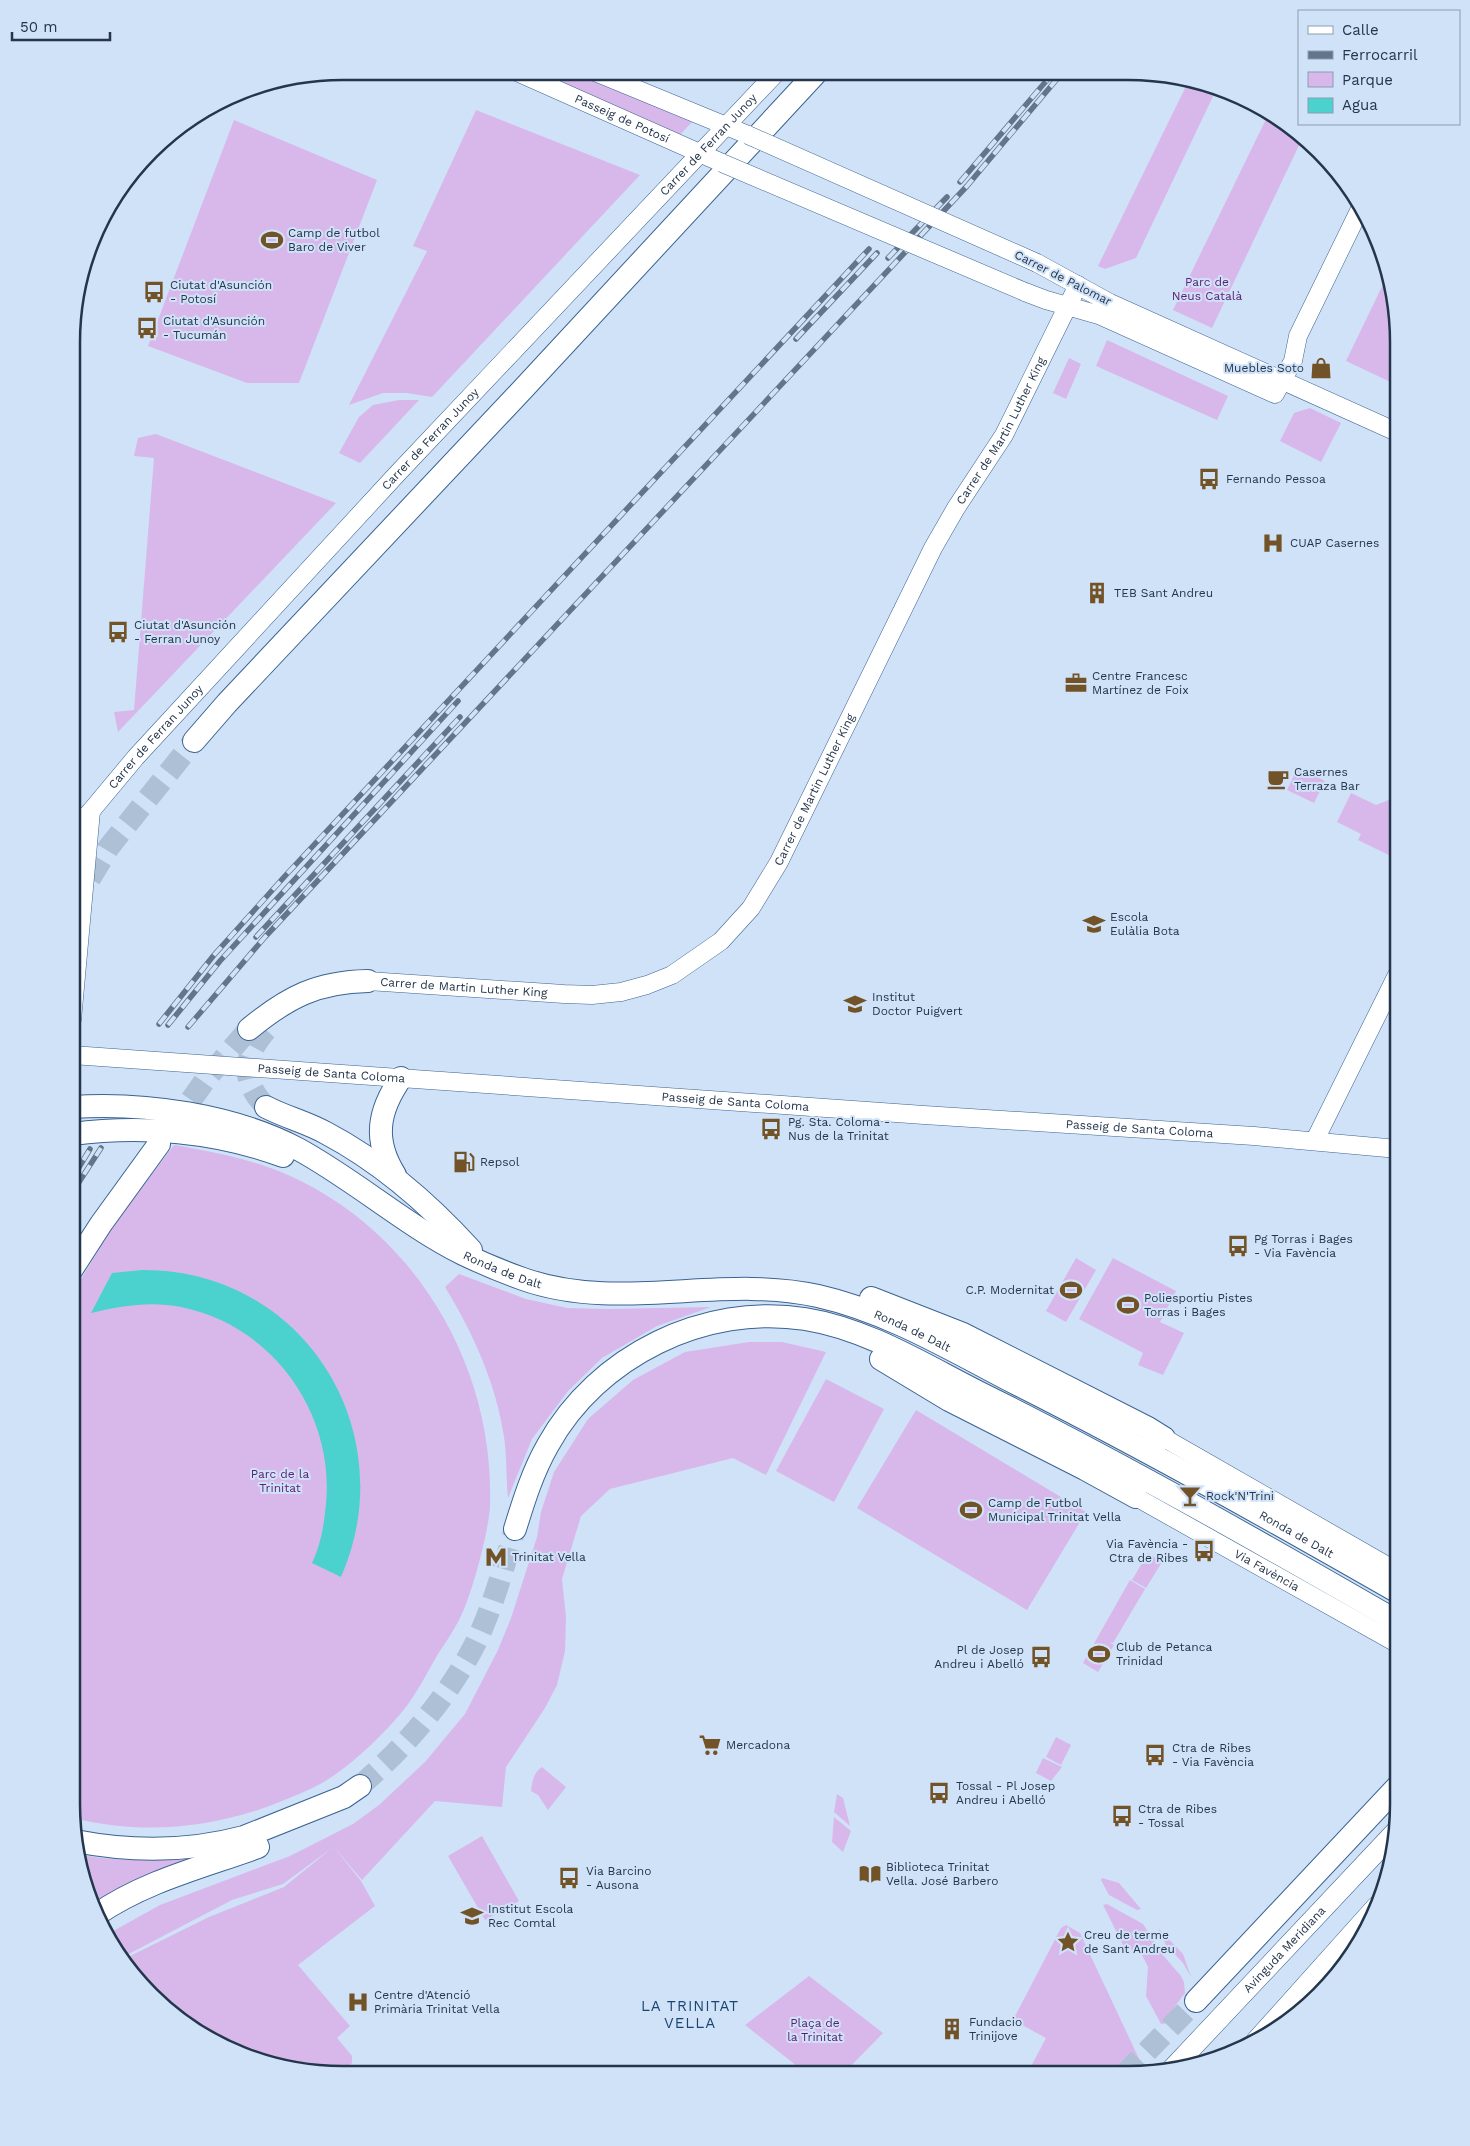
<svg xmlns="http://www.w3.org/2000/svg" width="1470" height="2146" font-family="'Work Sans',sans-serif">
<rect width="100%" height="100%" fill="#d0e2f7"/>
<!-- green -->
<path fill="#d8b8ea" d="M549,72H576L692,122L679,136L544,77Z
M1189,80L1217,88L1136,258L1105,269L1098,266Z
M476,110L640,175L432,397L407,393H383L349,405L427,251L413,246Z
M1269,113L1293,127L1303,137L1212,328L1173,310Z
M234,120L377,180L299,383H247L148,346Z
M1388,274C1400,309 1399,349 1399,386L1346,361Z
M1107,340L1228,396L1217,420L1096,366Z
M1069,358L1081,364L1066,399L1053,393Z
M399,400H419L360,463L339,453L359,417L373,405Z
M1310,408L1341,423L1321,462L1280,441L1294,413Z
M156,434L336,503L118,732L114,712L134,710L154,458L134,456L138,438Z
M1298,767L1325,781L1314,803L1287,790Z
M1351,793L1376,805L1399,796V860L1358,840L1361,834L1337,822Z
M174,1145C213,1152 252,1159 288,1175C416,1232 495,1367 490,1506C489,1531 471,1598 459,1620C453,1632 445,1643 438,1654C428,1671 418,1691 406,1707C386,1732 359,1758 333,1776C319,1786 302,1793 287,1799C218,1828 146,1836 73,1818L71,1804L72,1294L113,1226Z
M1076,1258L1096,1270L1066,1322L1046,1311Z
M1113,1258L1176,1291L1160,1322L1184,1333L1163,1375L1138,1365L1143,1353L1079,1319Z
M459,1274L526,1299L567,1308L607,1309L711,1307L657,1326L602,1358L568,1391L532,1439L508,1498C506,1478 507,1457 504,1437C496,1383 473,1333 445,1287Z
M749,1342H782L826,1352L766,1475L733,1458L610,1489L581,1516L562,1579L566,1617L565,1651L557,1685L545,1708L506,1767L502,1807L435,1801L362,1880L334,1847L361,1881L375,1906L298,1965L350,2026L337,2038L352,2056V2063L341,2073L307,2072L239,2054L173,2014L127,1969L122,1960L209,1917L284,1887L332,1848L283,1884L232,1900L121,1958L106,1935L160,1905L290,1856L353,1824L379,1805L425,1762L465,1714L498,1650L511,1618L537,1537L541,1512L554,1472L588,1419L633,1380L685,1352Z
M826,1379L884,1409L834,1502L776,1471Z
M916,1410L1086,1512L1027,1610L857,1508Z
M1148,1553L1162,1562L1146,1588L1132,1580Z
M1130,1580L1145,1589L1113,1643L1109,1642L1114,1645L1098,1672L1083,1663Z
M1056,1737L1071,1745L1061,1765L1046,1757Z
M1043,1758L1062,1767L1051,1781L1036,1773Z
M542,1767L566,1787L548,1810L538,1795L531,1791C532,1781 534,1772 542,1767Z
M837,1794L843,1798L850,1826L834,1812Z
M834,1817L851,1831L843,1852L832,1842Z
M482,1836L519,1901L485,1920L448,1856Z
M76,1854C117,1862 157,1861 199,1858L93,1907Z
M1102,1878L1119,1883L1141,1909L1137,1910L1109,1895L1101,1880Z
M1107,1904L1143,1924L1162,1954L1181,1976L1184,1982L1185,1993L1173,2009L1176,2015L1168,2023L1161,2024L1146,1996L1148,1967L1142,1955L1123,1945L1103,1905Z
M1066,1925L1080,1933L1141,2063L1132,2074H1027L1046,2038L1013,2020L1061,1928Z
M1158,1928L1183,1954L1191,1977L1183,1963L1166,1945Z
M809,1976L883,2033L843,2074H807L745,2025Z"/>
<!-- water -->
<path fill="#4bd1ce" d="M142,1270C303,1269 405,1431 341,1577L312,1563C321,1544 324,1525 326,1504C335,1413 272,1325 181,1307C150,1301 121,1306 91,1313L112,1273Z"/>
<g fill="none" stroke-linecap="round" stroke-linejoin="round">
<!-- highway-tunnel -->
<path stroke="#aec0d5" stroke-width="22" stroke-dasharray="22 11" stroke-linecap="butt" d="M73,907L109,847L194,741
M266,1107C240,1080 243,1057 266,1030
M172,1127L206,1079L249,1029
M360,1786C405,1747 445,1701 473,1648C492,1611 503,1569 515,1529
M1124,2075L1196,2001"/>
<!-- secondary casing -->
<g stroke="#3a6392" stroke-width="19">
<g id="secondary">
<path id="s1" d="M517,72L722,163"/>
<path d="M595,72L748,135"/>
<path d="M1037,263L1110,303L1399,433"/>
<path d="M1025,292L1046,300L1099,315L1275,394L1293,361L1298,336L1361,207"/>
<path id="s2" d="M73,829L91,811L136,757L397,474L777,72"/>
<path id="s3" d="M368,981L564,994L592,995L621,992L647,985L672,975L721,941L751,908L779,862L933,548L956,508L1004,435L1078,285"/>
<path d="M72,1020L91,811"/>
<path id="s4" d="M72,1055L924,1115L1254,1136L1398,1149"/>
<path d="M1315,1140L1398,973"/>
<path d="M1164,1438L1398,1572"/>
<path id="s5" d="M1136,1497L1398,1644"/>
</g>
</g>
<!-- primary casing -->
<g stroke="#3a6392" stroke-width="21">
<g id="primary">
<path d="M1256,2041L1377,1906"/>
<path id="s6" d="M1172,2069L1397,1830"/>
</g>
</g>
<!-- highway casing -->
<g stroke="#3a6392" stroke-width="24">
<g id="highway">
<path d="M194,741L227,703L523,389L816,73"/>
<path d="M249,1029C288,997 317,982 368,981"/>
<path id="s7" d="M72,1107C144,1102 234,1115 298,1149C355,1180 405,1225 463,1254C482,1263 503,1272 523,1279C619,1313 721,1274 818,1296C889,1312 953,1351 1017,1384C1146,1449 1272,1520 1398,1592"/>
<path d="M266,1107C285,1117 306,1122 326,1133C379,1161 430,1205 471,1250"/>
<path d="M72,1134C142,1125 216,1131 283,1156"/>
<path d="M395,1175C373,1140 378,1111 401,1078"/>
<path d="M72,1269L101,1224L159,1144"/>
<path d="M871,1298L963,1334L1148,1428L1164,1438"/>
<path d="M881,1359L949,1400L1085,1469L1136,1497"/>
<path d="M515,1529C524,1500 533,1471 548,1445C597,1356 705,1303 805,1319C868,1329 926,1366 982,1394C1123,1464 1261,1543 1398,1622"/>
<path d="M75,1841C132,1852 188,1852 244,1837L344,1797L360,1786"/>
<path d="M96,1915C145,1881 203,1867 258,1847"/>
<path d="M1196,2001L1398,1786"/>
</g>
</g>
<!-- secondary -->
<use href="#secondary" stroke="#fff" stroke-width="18"/>
<!-- primary -->
<use href="#primary" stroke="#fff" stroke-width="20"/>
<!-- highway -->
<use href="#highway" stroke="#fff" stroke-width="22"/>
<!-- rail casing -->
<g stroke="#63758a" stroke-width="5.5">
<path id="rail" d="M960,182L1053,73
M888,258L947,197
M796,339L877,253
M256,937L460,717
M159,1024L214,955L285,876L869,249
M168,1025L220,961L458,701
M188,1027L265,937L967,186L1062,73
M72,1158L77,1151
M72,1179L90,1149
M72,1193L101,1148"/>
</g>
<!-- rail -->
<use href="#rail" stroke="#d0e2f7" stroke-width="4" stroke-dasharray="11" stroke-linecap="butt"/>
<!-- secondary-bridge casing -->
<g stroke="#3a6392" stroke-width="19" stroke-linecap="butt">
<path id="secondary-bridge" d="M748,135L1037,263
M722,163L1025,292"/>
</g>
<!-- secondary-bridge -->
<use href="#secondary-bridge" stroke="#fff" stroke-width="18"/>
</g>
<!-- icons -->
<defs>
<g id="stadium-bare" transform="scale(1.725)"><path d="M0-5a6.5 5 0 1 0 0 10a6.5 5 0 1 0 0-10ZM-3.5-1.8h7v3.6h-7Z" fill="#725328" stroke="#d0e2f7" stroke-width="2.5" paint-order="stroke"/></g>
<g id="bus-bare" transform="scale(1.725)"><path d="M-5-6H5V4H4V6H2V4H-2V6H-4V4H-5ZM-3.5-4V0h7V-4ZM-3.5 1.2v1.5H-2V1.2ZM2 1.2v1.5H3.5V1.2Z" fill="#725328" stroke="#d0e2f7" stroke-width="2.5" paint-order="stroke"/></g>
<g id="shop-bare" transform="scale(1.725)"><path d="M-5-2.5h2.3a2.7 3.5 0 0 1 5.4 0H5L5.5 6h-11ZM-1.5-2.5h3a1.5 2.3 0 0 0-3 0Z" fill="#725328" stroke="#d0e2f7" stroke-width="2.5" paint-order="stroke"/></g>
<g id="hospital-bare" transform="scale(1.725)"><path d="M-5-5h3v3.5h4V-5h3V5h-3V1.5h-4V5h-3Z" fill="#725328" stroke="#d0e2f7" stroke-width="2.5" paint-order="stroke"/></g>
<g id="building-bare" transform="scale(1.725)"><path d="M-4-6H4V6H1V3H-1V6H-4ZM-2.5-4.3h1.7v1.8h-1.7ZM.8-4.3h1.7v1.8H.8ZM-2.5-1h1.7V.8h-1.7ZM.8-1h1.7V.8H.8Z" fill="#725328" stroke="#d0e2f7" stroke-width="2.5" paint-order="stroke"/></g>
<g id="office-bare" transform="scale(1.725)"><path d="M-6-3h4V-5.5h4V-3h4V5H-6ZM-1-4.5V-3h2v-1.5ZM-6 0V1H6V0Z" fill="#725328" stroke="#d0e2f7" stroke-width="2.5" paint-order="stroke"/></g>
<g id="cafe-bare" transform="scale(1.725)"><path d="M-5.5-4.5H6V0H3Q3 3.5 0 3.5H-2.5Q-5.5 3.5-5.5 0ZM3-3.2v2h1.7v-2ZM-6 4.5H4V6H-6Z" fill="#725328" stroke="#d0e2f7" stroke-width="2.5" paint-order="stroke"/></g>
<g id="school-bare" transform="scale(1.725)"><path d="M0-5L7-2L0 1L-7-2ZM-4 1L0 2.5L4 1V4Q0 6-4 4Z" fill="#725328" stroke="#d0e2f7" stroke-width="2.5" paint-order="stroke"/></g>
<g id="fuel-bare" transform="scale(1.725)"><path d="M-5.5-6h7V0h2V4h1.3V-2.5L3-4.5l.8-.8L6-3V5H2.5V1h-1V6h-7ZM-4.2-4.7v3.2H.2V-4.7Z" fill="#725328" stroke="#d0e2f7" stroke-width="2.5" paint-order="stroke"/></g>
<g id="bar-bare" transform="scale(1.725)"><path d="M-6-5H6L.8 .8V4.5H3.5V6h-7V4.5H-.8V.8Z" fill="#725328" stroke="#d0e2f7" stroke-width="2.5" paint-order="stroke"/></g>
<g id="metro-bare" transform="scale(1.725)"><path d="M-5.5 5V-5H-3L0 0L3-5H5.5V5H3V-.5L0 4L-3-.5V5Z" fill="#725328" stroke="#d0e2f7" stroke-width="2.5" paint-order="stroke"/></g>
<g id="supermarket-bare" transform="scale(1.725)"><path d="M-6-5.5h2.5l.6 2H6L4.5 2H-2.5L-4.4-4H-6ZM-1.5 3.2a1.3 1.3 0 1 0 .1 0ZM3 3.2a1.3 1.3 0 1 0 .1 0Z" fill="#725328" stroke="#d0e2f7" stroke-width="2.5" paint-order="stroke"/></g>
<g id="library-bare" transform="scale(1.725)"><path d="M-6-4Q-3-5.5-.7-3.5V5Q-3 3-6 4ZM6-4Q3-5.5 .7-3.5V5Q3 3 6 4Z" fill="#725328" stroke="#d0e2f7" stroke-width="2.5" paint-order="stroke"/></g>
<g id="sight-bare" transform="scale(1.725)"><path d="M0-6L1.8-2.2L6-1.7L2.9 1.2L3.7 5.4L0 3.3L-3.7 5.4L-2.9 1.2L-6-1.7L-1.8-2.2Z" fill="#725328" stroke="#d0e2f7" stroke-width="2.5" paint-order="stroke"/></g>
</defs>
<g fill-rule="evenodd">
<use href="#stadium-bare" x="272" y="240"/>
<use href="#bus-bare" x="154" y="292"/>
<use href="#bus-bare" x="147" y="328"/>
<use href="#shop-bare" x="1321" y="368"/>
<use href="#bus-bare" x="1209" y="479"/>
<use href="#hospital-bare" x="1273" y="543"/>
<use href="#building-bare" x="1097" y="593"/>
<use href="#bus-bare" x="118" y="632"/>
<use href="#office-bare" x="1076" y="683"/>
<use href="#cafe-bare" x="1278" y="779"/>
<use href="#school-bare" x="1094" y="924"/>
<use href="#school-bare" x="855" y="1004"/>
<use href="#bus-bare" x="771" y="1129"/>
<use href="#fuel-bare" x="464" y="1162"/>
<use href="#bus-bare" x="1238" y="1246"/>
<use href="#stadium-bare" x="1071" y="1290"/>
<use href="#stadium-bare" x="1128" y="1305"/>
<use href="#bar-bare" x="1190" y="1496"/>
<use href="#stadium-bare" x="971" y="1510"/>
<use href="#bus-bare" x="1204" y="1551"/>
<use href="#metro-bare" x="496" y="1557"/>
<use href="#stadium-bare" x="1099" y="1654"/>
<use href="#bus-bare" x="1041" y="1657"/>
<use href="#supermarket-bare" x="710" y="1745"/>
<use href="#bus-bare" x="1155" y="1755"/>
<use href="#bus-bare" x="939" y="1793"/>
<use href="#bus-bare" x="1122" y="1816"/>
<use href="#library-bare" x="870" y="1874"/>
<use href="#bus-bare" x="569" y="1878"/>
<use href="#school-bare" x="472" y="1916"/>
<use href="#sight-bare" x="1068" y="1942"/>
<use href="#hospital-bare" x="358" y="2002"/>
<use href="#building-bare" x="952" y="2029"/>
</g>
<g text-anchor="middle" dominant-baseline="central" stroke-width="4" stroke-linejoin="round" paint-order="stroke">
<!-- street labels -->
<g font-size="12" fill="#24364b" stroke="#d0e2f7">
<text stroke="none"><textPath href="#s1" startOffset="115">Passeig de Potosí</textPath></text>
<text stroke="none"><textPath href="#s2" startOffset="934">Carrer de Ferran Junoy</textPath></text>
<text transform="translate(1063 278) rotate(27)">Carrer de Palomar</text>
<text stroke="none"><textPath href="#s3" startOffset="951">Carrer de Martin Luther King</textPath></text>
<text stroke="none"><textPath href="#s2" startOffset="529">Carrer de Ferran Junoy</textPath></text>
<text stroke="none"><textPath href="#s2" startOffset="124">Carrer de Ferran Junoy</textPath></text>
<text stroke="none"><textPath href="#s3" startOffset="546">Carrer de Martin Luther King</textPath></text>
<text stroke="none"><textPath href="#s3" startOffset="96">Carrer de Martin Luther King</textPath></text>
<text stroke="none"><textPath href="#s4" startOffset="260">Passeig de Santa Coloma</textPath></text>
<text stroke="none"><textPath href="#s4" startOffset="665">Passeig de Santa Coloma</textPath></text>
<text stroke="none"><textPath href="#s4" startOffset="1070">Passeig de Santa Coloma</textPath></text>
<text stroke="none"><textPath href="#s7" startOffset="471">Ronda de Dalt</textPath></text>
<text stroke="none"><textPath href="#s7" startOffset="891">Ronda de Dalt</textPath></text>
<text stroke="none"><textPath href="#s7" startOffset="1326">Ronda de Dalt</textPath></text>
<text stroke="none"><textPath href="#s5" startOffset="150">Via Favència</textPath></text>
<text stroke="none"><textPath href="#s6" startOffset="164">Avinguda Meridiana</textPath></text>
</g>
<!-- poi labels -->
<g font-size="12" fill="#24364b" stroke="#d0e2f7" text-anchor="start">
<text x="288" y="233">Camp de futbol<tspan x="288" dy="14">Baro de Viver</tspan></text>
<text x="170" y="285">Ciutat d'Asunción<tspan x="170" dy="14">- Potosí</tspan></text>
<text x="163" y="321">Ciutat d'Asunción<tspan x="163" dy="14">- Tucumán</tspan></text>
<text x="1304" y="368" text-anchor="end">Muebles Soto</text>
<text x="1226" y="479">Fernando Pessoa</text>
<text x="1290" y="543">CUAP Casernes</text>
<text x="1114" y="593">TEB Sant Andreu</text>
<text x="134" y="625">Ciutat d'Asunción<tspan x="134" dy="14">- Ferran Junoy</tspan></text>
<text x="1092" y="676">Centre Francesc<tspan x="1092" dy="14">Martínez de Foix</tspan></text>
<text x="1294" y="772">Casernes<tspan x="1294" dy="14">Terraza Bar</tspan></text>
<text x="1110" y="917">Escola<tspan x="1110" dy="14">Eulàlia Bota</tspan></text>
<text x="872" y="997">Institut<tspan x="872" dy="14">Doctor Puigvert</tspan></text>
<text x="788" y="1122">Pg. Sta. Coloma -<tspan x="788" dy="14">Nus de la Trinitat</tspan></text>
<text x="480" y="1162">Repsol</text>
<text x="1254" y="1239">Pg Torras i Bages<tspan x="1254" dy="14">- Via Favència</tspan></text>
<text x="1054" y="1290" text-anchor="end">C.P. Modernitat</text>
<text x="1144" y="1298">Poliesportiu Pistes<tspan x="1144" dy="14">Torras i Bages</tspan></text>
<text x="1206" y="1496">Rock'N'Trini</text>
<text x="988" y="1503">Camp de Futbol<tspan x="988" dy="14">Municipal Trinitat Vella</tspan></text>
<text x="1188" y="1544" text-anchor="end">Via Favència -<tspan x="1188" dy="14">Ctra de Ribes</tspan></text>
<text x="512" y="1557">Trinitat Vella</text>
<text x="1116" y="1647">Club de Petanca<tspan x="1116" dy="14">Trinidad</tspan></text>
<text x="1024" y="1650" text-anchor="end">Pl de Josep<tspan x="1024" dy="14">Andreu i Abelló</tspan></text>
<text x="726" y="1745">Mercadona</text>
<text x="1172" y="1748">Ctra de Ribes<tspan x="1172" dy="14">- Via Favència</tspan></text>
<text x="956" y="1786">Tossal - Pl Josep<tspan x="956" dy="14">Andreu i Abelló</tspan></text>
<text x="1138" y="1809">Ctra de Ribes<tspan x="1138" dy="14">- Tossal</tspan></text>
<text x="886" y="1867">Biblioteca Trinitat<tspan x="886" dy="14">Vella. José Barbero</tspan></text>
<text x="586" y="1871">Via Barcino<tspan x="586" dy="14">- Ausona</tspan></text>
<text x="488" y="1909">Institut Escola<tspan x="488" dy="14">Rec Comtal</tspan></text>
<text x="1084" y="1935">Creu de terme<tspan x="1084" dy="14">de Sant Andreu</tspan></text>
<text x="374" y="1995">Centre d'Atenció<tspan x="374" dy="14">Primària Trinitat Vella</tspan></text>
<text x="969" y="2022">Fundacio<tspan x="969" dy="14">Trinijove</tspan></text>
</g>
<!-- park labels -->
<g font-size="12" fill="#591d73" stroke="#d0e2f7">
<text x="1207" y="282">Parc de<tspan x="1207" dy="14">Neus Català</tspan></text>
<text x="280" y="1474">Parc de la<tspan x="280" dy="14">Trinitat</tspan></text>
<text x="815" y="2023">Plaça de<tspan x="815" dy="14">la Trinitat</tspan></text>
</g>
<!-- quarter labels -->
<g font-size="15" letter-spacing="1" fill="#1c4471" stroke="#d0e2f7">
<text x="690" y="2006">LA TRINITAT<tspan x="690" dy="17">VELLA</tspan></text>
</g>
</g>
<!-- crop -->
<path d="M0 0H1470V2146H0ZM342 80H1128A262 262 0 0 1 1390 342V1804A262 262 0 0 1 1128 2066H342A262 262 0 0 1 80 1804V342A262 262 0 0 1 342 80Z" fill="#d0e2f7" fill-rule="evenodd"/>
<path fill="none" stroke="#24364b" stroke-width="2.5" d="M342 80H1128A262 262 0 0 1 1390 342V1804A262 262 0 0 1 1128 2066H342A262 262 0 0 1 80 1804V342A262 262 0 0 1 342 80Z"/>
<!-- legend -->
<rect x="1298" y="10" width="162" height="115" fill="#d0e2f7" stroke="#8b9db2"/>
<rect x="1308" y="26" width="25" height="8" fill="#ffffff" stroke="#8b9db2"/>
<text x="1342" y="35" font-size="15" fill="#24364b">Calle</text>
<rect x="1308" y="51" width="25" height="8" fill="#63758a" stroke="#8b9db2"/>
<text x="1342" y="60" font-size="15" fill="#24364b">Ferrocarril</text>
<rect x="1308" y="72" width="25" height="15" fill="#d8b8ea" stroke="#8b9db2"/>
<text x="1342" y="85" font-size="15" fill="#24364b">Parque</text>
<rect x="1308" y="98" width="25" height="15" fill="#4bd1ce" stroke="#8b9db2"/>
<text x="1342" y="110" font-size="15" fill="#24364b">Agua</text>
<!-- scale -->
<path d="M12 32v8h98v-8" fill="none" stroke="#24364b" stroke-width="2.5"/>
<text x="20" y="32" font-size="15" fill="#24364b" stroke="#d0e2f7" stroke-width="4" paint-order="stroke">50 m</text>
</svg>
